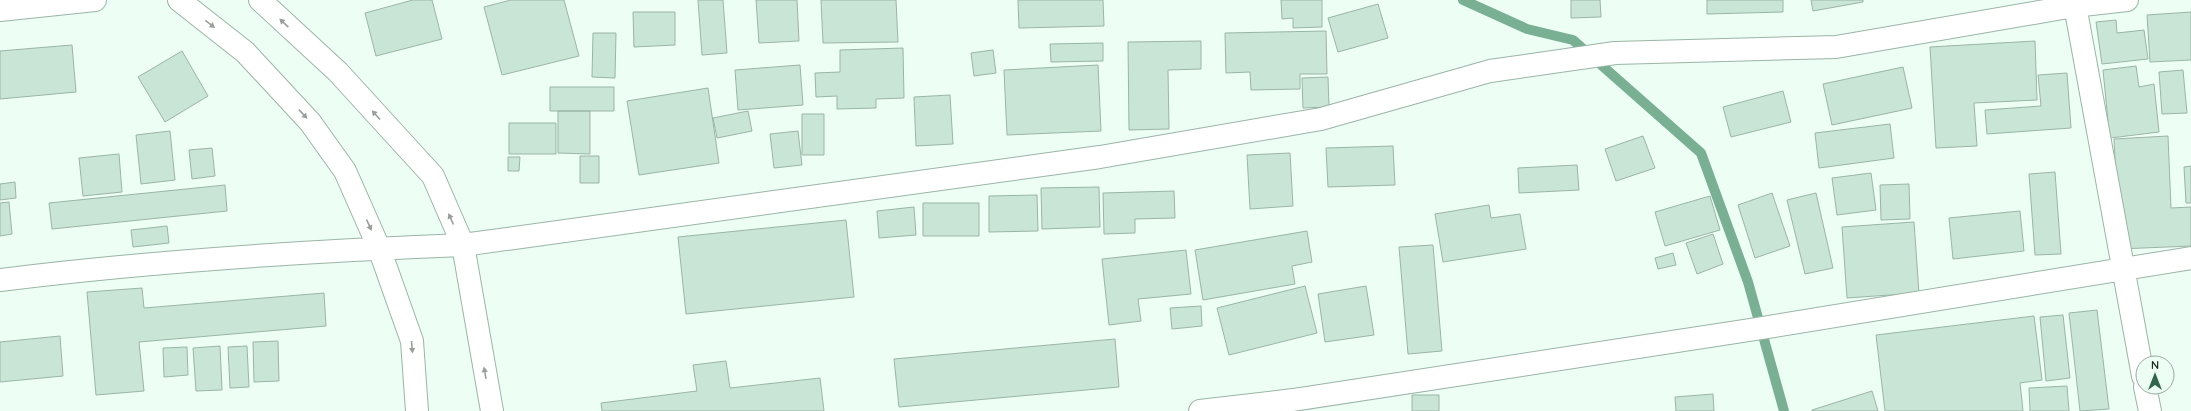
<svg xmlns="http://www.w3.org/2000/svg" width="2191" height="411" font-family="Quicksand,sans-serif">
<rect width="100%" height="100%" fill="#edfef5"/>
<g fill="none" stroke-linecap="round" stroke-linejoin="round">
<!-- stream -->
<path stroke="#79b094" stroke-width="10" d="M1463,0L1527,29L1573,40L1701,153L1748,282L1784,411"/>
</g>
<!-- building -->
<path fill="#c9e5d6" stroke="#9ab5a6" d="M413,0H432L442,39L376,56L365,13Z
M511,0H564L579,56L502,75L484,7Z
M698,0H723L727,53L702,55Z
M756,0H797L799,41L759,43Z
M821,0H896L898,42L823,43Z
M1018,0H1103L1104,26L1019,28Z
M1281,0H1322V27L1293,28V18L1282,19Z
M1571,0H1600L1601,17L1571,18Z
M1707,0H1783V12L1707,14Z
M1811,0H1863V2L1813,11Z
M1378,4L1388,38L1338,52L1328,18Z
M633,12H675V45L634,47Z
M2191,12V60L2150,62L2147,15Z
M2116,20L2117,33L2144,30L2148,59L2102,64L2096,22Z
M1326,31L1327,74H1300V89L1251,90L1250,72L1226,73L1225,33Z
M593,33H616L615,78L592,77Z
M1201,41V69L1168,70L1169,129L1129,130L1128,42Z
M2035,41L2037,100L1974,103L1977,146L1936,148L1930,47Z
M1103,43V61L1051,62L1050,44Z
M72,45L76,92L0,99V51Z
M903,48L904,98L876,99V108L837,109V96L816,97L815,73L840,72V50Z
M993,50L996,73L974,76L971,53Z
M182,51L208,96L165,122L138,77Z
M800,65L803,105L738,110L735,70Z
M1098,65L1101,131L1007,135L1004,70Z
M2136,66L2139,87L2154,84L2159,132L2102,139L2100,122L2108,121L2103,70Z
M1903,67L1912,108L1832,125L1823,84Z
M2183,70L2187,113L2162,114L2159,72Z
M2067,73L2071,128L1987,134L1985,110L2041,106L2038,75Z
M1328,77L1329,107L1303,108L1302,78Z
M550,87H614V111H550Z
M708,88L719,163L639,175L627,101Z
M1783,91L1791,122L1731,137L1723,107Z
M950,95L953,144L916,146L914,97Z
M558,111H590V154L558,153Z
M748,111L752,131L717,138L713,118Z
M802,114H824V155H802Z
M509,123H556V154H509Z
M1890,124L1894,158L1819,168L1815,133Z
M170,131L175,180L141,184L136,135Z
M798,131L802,165L774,168L770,134Z
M1643,136L1655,168L1616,181L1605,149Z
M2168,136L2171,208L2191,207V246L2119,249L2114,139Z
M1393,146L1395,185L1328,187L1326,148Z
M212,148L215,176L192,179L189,150Z
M1290,153L1293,206L1250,209L1247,155Z
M119,154L122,192L83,196L79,158Z
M580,156H599V183H580Z
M508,157H520L519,171H508Z
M1577,165L1579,190L1519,193L1518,168Z
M2191,166V203H2186L2184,167Z
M2055,172L2061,254L2035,255L2029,174Z
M1871,173L1876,210L1837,215L1832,178Z
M15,182L16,198L0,200V184Z
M1909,184L1910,219L1881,220L1880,185Z
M225,185L227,211L52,229L49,203Z
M1099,187L1100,227L1042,229L1041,188Z
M1174,191L1175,218L1135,219V233L1104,234L1103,193Z
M1772,193L1790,246L1755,258L1738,205Z
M1816,193L1833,268L1805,274L1787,200Z
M1037,195L1038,231L989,232V196Z
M1710,196L1720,230L1665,246L1655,212Z
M9,202L12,234L0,236V203Z
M923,203H979V236H923Z
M1489,205L1491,218L1520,214L1526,249L1443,262L1435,214Z
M914,207L916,235L879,238L877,211Z
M2020,211L2024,251L1953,259L1949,218Z
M846,220L854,297L686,314L678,237Z
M1914,222L1919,293L1847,298L1842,227Z
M167,226L169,243L133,247L131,230Z
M1307,231L1312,262L1292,266L1295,284L1203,300L1195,250Z
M1713,234L1723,264L1697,274L1686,243Z
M1433,245L1442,351L1408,354L1399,247Z
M1186,250L1191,294L1138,299L1141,321L1109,325L1102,259Z
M1673,253L1676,265L1658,269L1655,258Z
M1305,286L1317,333L1229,355L1217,308Z
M1366,286L1374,335L1325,342L1318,294Z
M142,288L144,308L324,293L326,326L139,342L144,391L96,395L87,292Z
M1201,306L1202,326L1172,329L1170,308Z
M2097,310L2109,409L2080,411L2069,313Z
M2063,315L2070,378L2046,381L2040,317Z
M2034,316L2042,380L2020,383L2023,411H1885L1876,335Z
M60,336L63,376L0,382V342Z
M1115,339L1119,387L899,407L894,359Z
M278,341L279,381L254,382L253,342Z
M220,346L222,390L196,391L193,348Z
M247,346L249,387L230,388L228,347Z
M187,347L188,375L164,377L163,348Z
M726,361L730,388L820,378L824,411H602L601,403L697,391L693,365Z
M2067,386L2069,411H2030L2029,388Z
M1872,391L1878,411H1812V410Z
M1713,394L1714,411H1676L1675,397Z
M1412,395H1439V411H1412Z"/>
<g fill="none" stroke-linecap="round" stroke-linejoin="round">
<!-- minor casing -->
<g stroke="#9ab5a6" stroke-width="24">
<path id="minor" d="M179,0L245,52L310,122L345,171L379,248L412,341L417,411
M260,0L338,72L433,176L463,245L492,411
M2074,0L2143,376
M0,10L95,0
M0,280C153,261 308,251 463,245L1100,157L1321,119L1490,71L1615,53L1836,47L2074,6L2127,0
M2145,387L2150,411
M1200,411L1293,400L1756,329L2191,258"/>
</g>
<!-- minor -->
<use href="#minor" stroke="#fff" stroke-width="22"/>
</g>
<!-- one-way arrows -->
<defs><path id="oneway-solid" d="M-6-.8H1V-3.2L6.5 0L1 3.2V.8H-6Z"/></defs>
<g fill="#999e9b">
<use href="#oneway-solid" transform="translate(284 23) rotate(-137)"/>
<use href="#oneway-solid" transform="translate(210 24) rotate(38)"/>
<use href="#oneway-solid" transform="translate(303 114) rotate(47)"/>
<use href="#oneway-solid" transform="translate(376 115) rotate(-132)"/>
<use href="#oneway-solid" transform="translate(451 219) rotate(-114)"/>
<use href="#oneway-solid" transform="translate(369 225) rotate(66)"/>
<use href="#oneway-solid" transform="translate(412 347) rotate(85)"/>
<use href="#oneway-solid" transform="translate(485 373) rotate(-100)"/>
</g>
<!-- north arrow -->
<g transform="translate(2155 375)"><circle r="19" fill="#edfef5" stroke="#99a8a0"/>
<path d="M0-3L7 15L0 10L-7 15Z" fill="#2f664c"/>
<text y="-6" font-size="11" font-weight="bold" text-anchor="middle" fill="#1c2721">N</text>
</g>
</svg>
